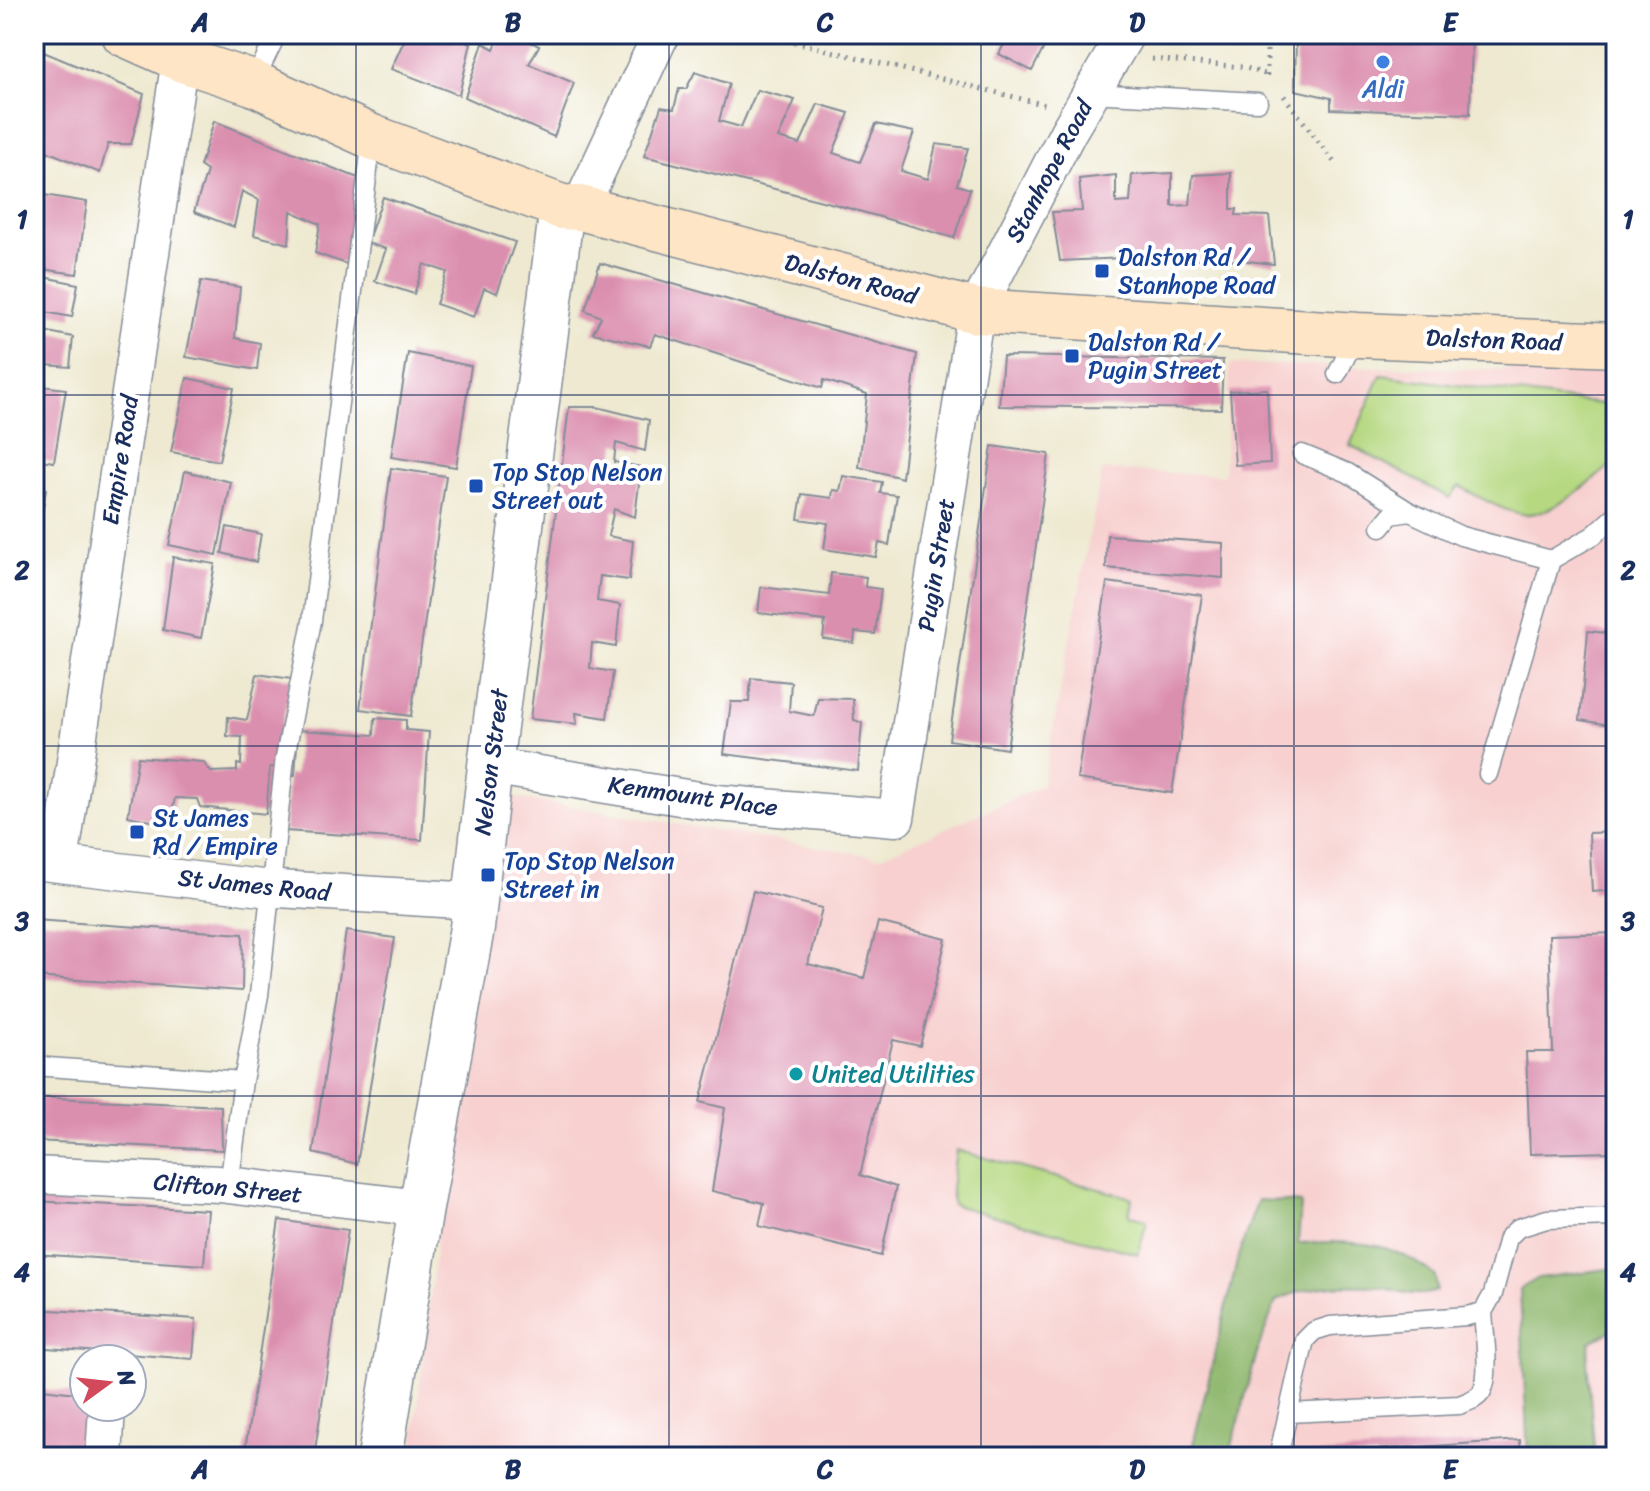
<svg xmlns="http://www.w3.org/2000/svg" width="1650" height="1491" font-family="Sriracha,sans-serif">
<rect width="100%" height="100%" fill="#fff"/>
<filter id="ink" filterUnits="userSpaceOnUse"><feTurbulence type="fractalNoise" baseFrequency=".0125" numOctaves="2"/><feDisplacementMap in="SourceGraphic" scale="16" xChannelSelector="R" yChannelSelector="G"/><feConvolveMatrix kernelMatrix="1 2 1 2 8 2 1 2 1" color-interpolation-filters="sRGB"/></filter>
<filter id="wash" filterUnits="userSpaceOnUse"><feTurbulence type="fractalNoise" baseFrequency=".006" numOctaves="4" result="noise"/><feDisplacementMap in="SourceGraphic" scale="32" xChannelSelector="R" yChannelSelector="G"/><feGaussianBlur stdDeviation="1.8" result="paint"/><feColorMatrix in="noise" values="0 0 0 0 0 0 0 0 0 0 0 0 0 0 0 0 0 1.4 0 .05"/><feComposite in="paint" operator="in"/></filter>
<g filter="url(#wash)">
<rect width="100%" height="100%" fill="#eee9d0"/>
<!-- built -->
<path fill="#f7d0cf" d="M1230,364L1616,372V1457H412L472,928L506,796L880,857L1042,786L1102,470L1224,475Z"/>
<!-- green -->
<path fill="#b5d880" stroke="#68846f" stroke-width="2" d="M1381,375L1616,406V461C1593,479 1554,517 1523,514C1501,511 1478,496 1459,486L1450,498L1350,445Z
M956,1150L1132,1198L1129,1216L1147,1220L1138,1254L953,1205L951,1189Z"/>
<!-- forest -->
<path fill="#90b86e" stroke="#567466" stroke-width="2" d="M1258,1200L1301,1203L1298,1243C1354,1241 1390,1239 1435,1276L1437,1291C1413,1300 1393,1287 1369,1286C1338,1284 1303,1287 1276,1301L1258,1349L1229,1457H1190L1239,1253Z
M1616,1268V1328L1590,1342L1587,1360L1595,1457H1528L1520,1289L1539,1278Z"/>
<g id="blocks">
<!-- building -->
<path fill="#db8faf" d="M407,34H463L461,39L471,43L459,95L391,69Z
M500,34H516L539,46L529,64L574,83L554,137L465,97L483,43L494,49Z
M1009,34H1051L1032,71L999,54Z
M1296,34H1472L1470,114L1331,109V98L1295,90Z
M34,48L144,94L131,144H108L100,173L34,146Z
M695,72L729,84L719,121L741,127L757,90L795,100L778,138L800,144L818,104L849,113L833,153L860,162L876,124L914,132L901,171L928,179L936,144L968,148L957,185L970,189L954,238L834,204L644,156L661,107L674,109L679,89H686Z
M214,121L358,178L349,265L315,253L320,224L291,211L289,244L254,235L259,200L242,191L234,227L194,212L207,171L200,166Z
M1172,173V206L1190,205L1193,175L1231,173V209H1237L1236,215L1269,216L1274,264L1239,260L1124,258L1060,261L1052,212L1082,211L1079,179L1116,175V203L1130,202L1132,175Z
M44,195L87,202L77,274L34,268Z
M383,197L515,242L497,293L484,288L474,317L436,304L447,272L424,264L414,294L375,281L386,249L367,243Z
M600,263L917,354L902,478L859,467L867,394L824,380L822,388L655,334L650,346L593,333L601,317L585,310Z
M34,275L78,284L72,317L34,310Z
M201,281L240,287L235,338L260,343L257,370L186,357Z
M34,329L73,337L70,367L34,364Z
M408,353L471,366L456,467L391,457Z
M1003,356L1223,360L1221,409L999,406Z
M187,378L234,388L219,461L171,452Z
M34,385L66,389L54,462L34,459Z
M1267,389L1270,463L1235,465L1230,391Z
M569,407H597L649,420L645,451L616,443L614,462L641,467L635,517L614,509L608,536L633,541L629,580L600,576L597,601L620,605L616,647L592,643L590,668L613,672L607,718L576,713L577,724L530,719Z
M992,446L1049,454L1007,749L949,740Z
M391,468L446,476L411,716L360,709Z
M185,471L231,482L217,555L169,545Z
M843,476L882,482L880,493L897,495L889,545L879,543L876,557L824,549L828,523L798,519L802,494L832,498L833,490L840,491Z
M34,487L46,489L36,554H34Z
M227,527L261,534L256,562L222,553Z
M1107,535L1223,543V578L1106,568Z
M173,557L215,564L201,638L163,630Z
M831,573L866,577L865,587L881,589L875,634L855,632L854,643L823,639L825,621L758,613L761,587L829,595Z
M1107,582L1202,595L1172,793L1077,779Z
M1588,631L1616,634V726L1580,720Z
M257,674L292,679L278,743V768L270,767L266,814L200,807L197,799L175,798L169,825L128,816L138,757L203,762L211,772L237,771V764L241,765L242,737L227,736L228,717L247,720Z
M751,678L791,682L789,711L814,716L818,698L853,699L854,720L862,723L858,771L724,754L731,702H749Z
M375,718L406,720V730L429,732L422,840L285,831L288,775H295L298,730L374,735Z
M1616,832V890L1592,892L1589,833Z
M753,891L822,908L808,964L864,978L878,922L946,939L920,1046L893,1040L860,1175L896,1187L881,1256L759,1226L764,1203L712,1191L725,1108L700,1102Z
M34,920L243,934L242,991L34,977Z
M346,931L395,938L357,1164L313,1153Z
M1616,933V1152L1530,1154L1526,1052H1553L1549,935Z
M34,1097L221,1106L222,1150L34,1141Z
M34,1201L208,1210L204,1265L34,1254Z
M279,1220L348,1230L314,1457H244Z
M34,1309L196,1319L193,1359L34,1347Z
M34,1388L84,1394V1407H96L92,1457H34Z
M1520,1440L1521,1457H1304V1455Z"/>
</g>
</g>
<g filter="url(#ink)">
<use href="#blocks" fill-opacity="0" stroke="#848c97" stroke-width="2"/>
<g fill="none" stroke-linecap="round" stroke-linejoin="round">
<!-- service casing -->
<g stroke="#848c97" stroke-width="21">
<path id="service" d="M253,83L277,34
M1090,93L1258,102
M1337,374L1356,337
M1302,454L1348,473L1410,512
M1381,527L1391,515L1410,512L1461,536L1551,560L1594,535L1616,515
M1488,774L1551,560
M34,1066L243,1081
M229,1185L243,1081L259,995L285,757L312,621L372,138
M1288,1413L1459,1405C1467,1402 1478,1399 1482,1391C1491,1374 1484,1332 1483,1312
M1278,1457L1305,1340L1314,1331L1330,1326L1467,1316L1483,1312L1493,1294L1508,1238L1518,1228L1547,1219L1616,1217"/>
</g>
<!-- minor casing -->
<g stroke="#848c97" stroke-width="39">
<path id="minor" d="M580,208L661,34
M490,766L717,803L896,818L976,311L1068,132L1126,34
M34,861L262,888L475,901
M60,862L180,59
M34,1175L219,1184L421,1208
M104,1457L107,1407"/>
</g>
<!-- tertiary casing -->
<g stroke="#848c97" stroke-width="47">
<path id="tertiary" d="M380,1457L421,1208L472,928L490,766L562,207"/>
</g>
<!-- secondary casing -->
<g stroke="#848c97" stroke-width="47">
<path id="secondary" d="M124,34L180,59L253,83L372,137L562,207L580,208L976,311L1358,335L1616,345"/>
</g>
<!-- path -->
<path stroke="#848c97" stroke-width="5" stroke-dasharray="2 6" stroke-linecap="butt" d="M763,34L1046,105
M1267,34V76
M1152,59L1243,67L1265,74
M1284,96L1334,162"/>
<!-- service -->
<use href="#service" stroke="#fff" stroke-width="18"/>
<!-- minor -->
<use href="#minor" stroke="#fff" stroke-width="36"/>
<!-- tertiary -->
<use href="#tertiary" stroke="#fff" stroke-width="44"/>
<!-- secondary -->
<use href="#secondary" stroke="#fde5c5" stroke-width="44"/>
</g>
</g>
<!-- grid -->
<path fill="none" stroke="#1b2f5e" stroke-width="2" stroke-opacity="0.55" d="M356,34V1457M669,34V1457M981,34V1457M1294,34V1457M34,395H1616M34,746H1616M34,1096H1616"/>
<!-- markers -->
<circle fill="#3f7fe0" stroke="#fff" stroke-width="3" cx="1383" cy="62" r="8"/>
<g fill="#1a4fb4" stroke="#fff" stroke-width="3">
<rect x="1094" y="263" width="16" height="16" rx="4"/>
<rect x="1064" y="348" width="16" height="16" rx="4"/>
<rect x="468" y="478" width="16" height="16" rx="4"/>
<rect x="129" y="824" width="16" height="16" rx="4"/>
<rect x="480" y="867" width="16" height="16" rx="4"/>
</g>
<circle fill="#0f9aa8" stroke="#fff" stroke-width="3" cx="796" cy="1074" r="8"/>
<g text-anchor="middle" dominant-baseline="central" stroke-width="8" stroke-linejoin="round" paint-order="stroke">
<!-- shop labels -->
<g font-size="24" fill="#366cbe" stroke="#fff">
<text x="1383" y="89">Aldi</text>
</g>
<!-- street labels -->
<g font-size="24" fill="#1b2f5e" stroke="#fff">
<text transform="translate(1049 171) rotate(-62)">Stanhope Road</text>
<text transform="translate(851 279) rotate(15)">Dalston Road</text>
<text transform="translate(1494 340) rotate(2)">Dalston Road</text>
<text transform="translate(120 460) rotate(-81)">Empire Road</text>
<text transform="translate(936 565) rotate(-81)">Pugin Street</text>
<text transform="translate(491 762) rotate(-83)">Nelson Street</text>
<text transform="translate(693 796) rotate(8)">Kenmount Place</text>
<text transform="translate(254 885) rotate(6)">St James Road</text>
<text transform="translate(228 1188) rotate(5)">Clifton Street</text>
</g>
<!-- transit labels -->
<g font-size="24" fill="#164399" stroke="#fff" text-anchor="start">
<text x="1118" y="257">Dalston Rd /<tspan x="1118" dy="28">Stanhope Road</tspan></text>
<text x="1088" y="342">Dalston Rd /<tspan x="1088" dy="28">Pugin Street</tspan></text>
<text x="492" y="472">Top Stop Nelson<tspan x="492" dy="28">Street out</tspan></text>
<text x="153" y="818">St James<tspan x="153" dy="28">Rd / Empire</tspan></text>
<text x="504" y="861">Top Stop Nelson<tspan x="504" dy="28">Street in</tspan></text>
</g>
<!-- culture labels -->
<g font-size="24" fill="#0d838f" stroke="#fff" text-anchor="start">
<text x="812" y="1074">United Utilities</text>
</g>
</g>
<!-- margin -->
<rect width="1650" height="1491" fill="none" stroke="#fff" stroke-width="88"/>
<!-- north arrow -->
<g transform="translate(108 1383) rotate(75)"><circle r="38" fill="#ffffff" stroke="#a4acbf" stroke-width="2"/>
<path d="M0-6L14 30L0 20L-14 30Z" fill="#d1495b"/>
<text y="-12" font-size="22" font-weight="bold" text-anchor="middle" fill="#1b2f5e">N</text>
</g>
<rect x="44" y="44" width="1562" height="1403" fill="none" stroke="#1b2f5e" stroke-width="3"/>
<g font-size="26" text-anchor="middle" font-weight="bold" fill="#1b2f5e">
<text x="200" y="31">A</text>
<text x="513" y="31">B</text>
<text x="825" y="31">C</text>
<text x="1137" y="31">D</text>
<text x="1450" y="31">E</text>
<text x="22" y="228">1</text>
<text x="1628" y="228">1</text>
<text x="22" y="579">2</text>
<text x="1628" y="579">2</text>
<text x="22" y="930">3</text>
<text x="1628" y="930">3</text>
<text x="22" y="1281">4</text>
<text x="1628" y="1281">4</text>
<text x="200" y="1478">A</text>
<text x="513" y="1478">B</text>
<text x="825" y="1478">C</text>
<text x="1137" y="1478">D</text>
<text x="1450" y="1478">E</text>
</g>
</svg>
